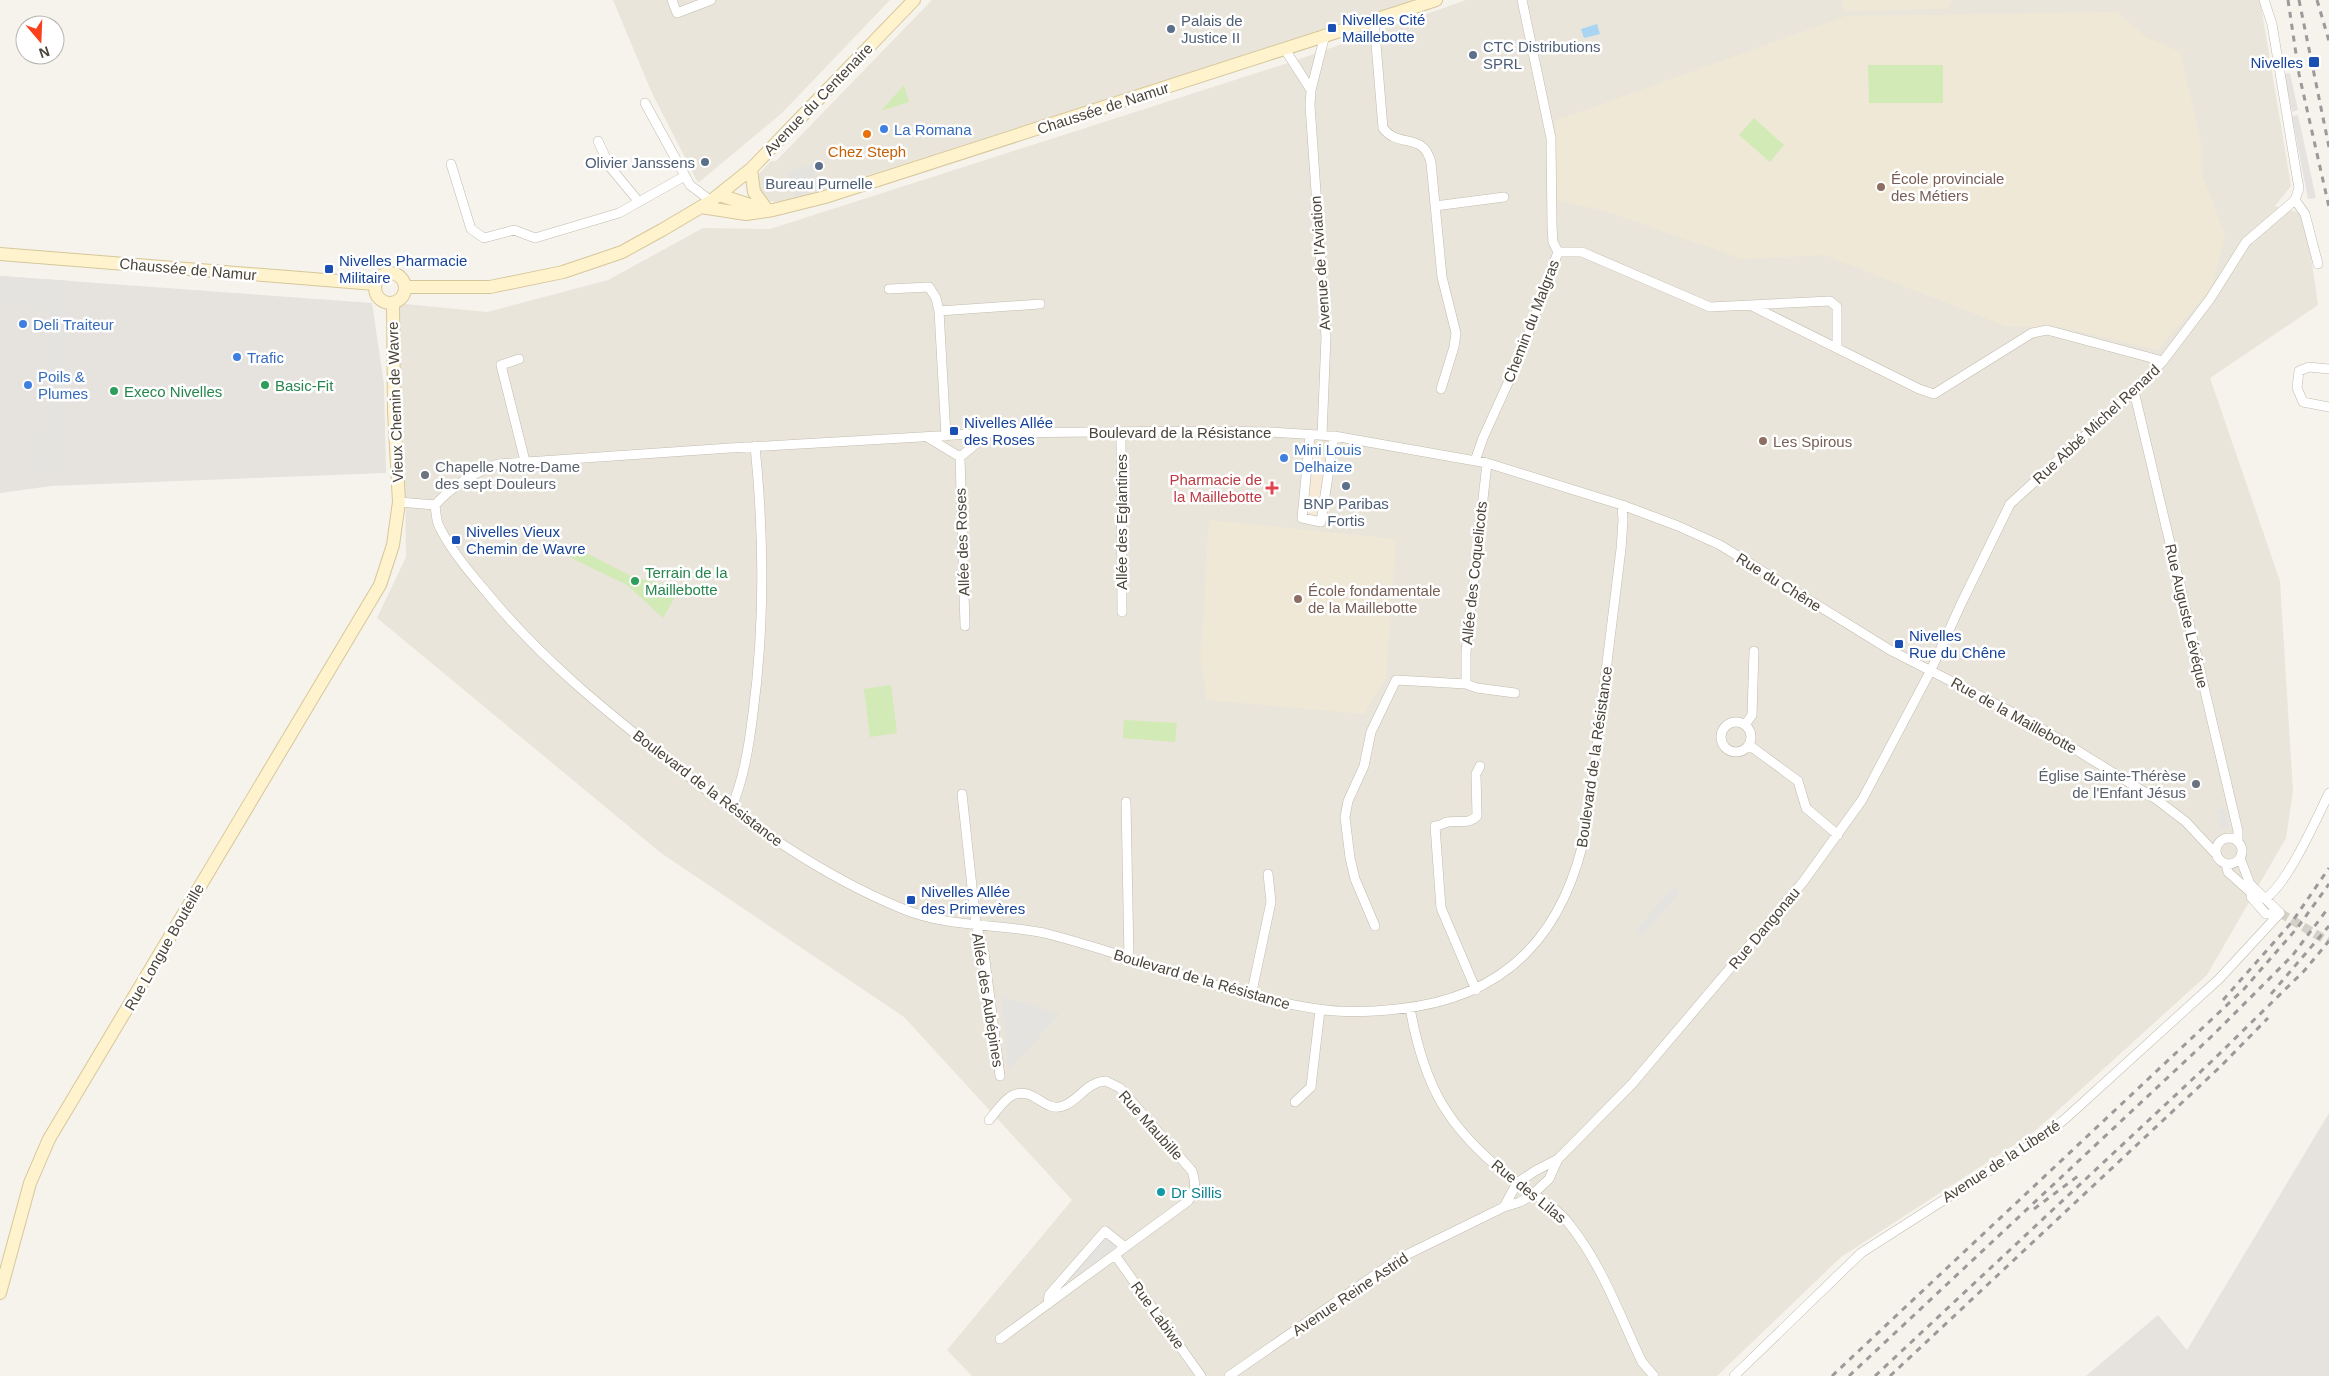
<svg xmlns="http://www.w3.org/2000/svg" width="2329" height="1376" font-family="Arial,sans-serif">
<rect width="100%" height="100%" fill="#f6f3ec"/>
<!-- residential -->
<path fill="#eae5da" d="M613,0H890L782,113L698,183L651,91Z
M932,0H1418L791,200L775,202L766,200L762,197L756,180L759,174L771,161H776Z
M1466,0H2260L2291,186L2275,206L2305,214L2318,305L2210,378L2280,581L2293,791L2286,838L2207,975L2034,1132L1841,1257L1717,1376H972L947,1350L1072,1200L904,1017L661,853L377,618L406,557L405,475L396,303L487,312L608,280L703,228L770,229L1291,62Z"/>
<!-- commercial -->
<path fill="#f7ead8" d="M1314,454L1325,455L1317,515L1307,514Z"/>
<!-- industrial -->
<path fill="#e6e2dd" d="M0,276L372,303L384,384L386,473L51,486L0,493Z
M2329,1113V1376H2086L2158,1315L2187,1350Z"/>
<!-- education -->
<path fill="#efe8d6" d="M1842,0H1953L1947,9L1844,11Z
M2117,12L2146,37L2180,52L2201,142L2202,174L2225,235L2212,287L2157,350L2062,327H2008L1825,255L1742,259L1608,212L1556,200L1555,121L1846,16Z
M1209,520L1396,539L1386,678L1364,714L1207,700L1201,660Z"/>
<!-- green -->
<path fill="#d2eab5" d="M1868,65H1943V103H1869Z
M904,85L909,102L881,111Z
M1754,118L1784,145L1770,162L1739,135Z
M573,546L633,577L680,588L663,618L627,585L567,556Z
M891,685L897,733L870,737L864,689Z
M1124,720L1177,723L1175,742L1123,738Z"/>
<!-- parking -->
<path fill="#e5e3e0" d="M2290,73L2298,110L2292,112L2284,74Z
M2298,115L2316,198L2308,199L2292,116Z
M811,164L819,189L795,197L787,172Z
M0,276L73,281L59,477L34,475L47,311L0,307Z
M2224,808L2230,827L2222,829L2216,810Z
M1674,886L1680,892L1641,937L1635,931Z
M1001,996L1060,1014L1008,1071Z
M1105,1234L1119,1245L1053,1293Z"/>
<!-- water -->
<path fill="#a9d4f2" d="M1597,24L1600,34L1584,38L1581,29Z"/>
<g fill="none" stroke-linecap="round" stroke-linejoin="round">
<!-- street-tunnel -->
<path stroke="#d4d0c8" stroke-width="9" stroke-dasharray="9 4.5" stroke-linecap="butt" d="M2280,913L2329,942"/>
<!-- street casing -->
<g stroke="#c2bbae" stroke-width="10">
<path id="street" d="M672,0L677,13L711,0
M1374,20L1383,128C1398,149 1424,131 1431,163L1442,277L1456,333L1454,347L1441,389
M1284,48L1311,90
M645,103L690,185L711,201
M598,141L610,167L639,202
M451,164L471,229L484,238L514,230L535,238L619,213L685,176
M2295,200L2305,214L2318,264
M1435,206L1504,197
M1558,252H1582L1710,307L1830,301L1837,307V347
M889,289L929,287L936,298L939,311L946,436
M1752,306L1919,389L1934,394L2032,333L2047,330L2163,361
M939,311L1040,304
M519,359L501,365L525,461
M2329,369L2309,367L2299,371L2297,388L2303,402L2329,407
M2134,391L2238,831V841
M1121,432L1122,612
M1310,435L1302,518L1321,522L1334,436
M1322,435L1326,337L1310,105L1311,90L1325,35
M927,437L960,457L989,433
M960,457L965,626
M1475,461L1483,438L1522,352L1558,252L1553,242L1552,226L1551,138L1522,0
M1487,463L1466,652V684L1477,688L1515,693
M399,502L435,505
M435,505C453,485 473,473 498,464L730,448L989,433L1210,431L1270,432L1334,436L1487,463L1622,505L1678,526L1720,545L1890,650L2031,722L2120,777L2156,799L2186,822L2215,853
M435,505C436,512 436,522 440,528C452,552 471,574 488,594C542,660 607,712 673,764C744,820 819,875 903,909C950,928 995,923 1044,933C1136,956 1223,995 1318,1009C1344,1013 1370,1012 1397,1009C1508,998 1566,933 1587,825L1621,549L1623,520L1622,505
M1721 737a15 15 0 1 1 30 0a15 15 0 1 1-30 0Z
M1745,725L1752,715L1754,651
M1749,745L1798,781L1806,808L1838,835
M962,794L976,924L984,953L1000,1076
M1126,802L1129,959
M731,809C744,778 749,746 753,713C765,624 764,535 755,446
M2216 851a13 13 0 1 1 26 0a13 13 0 1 1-26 0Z
M2240,858L2250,884L2280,913
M2226,864L2228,872L2258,899
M2251,897L2266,914L2280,913
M2265,899C2288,883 2316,820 2329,793
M1375,926L1355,879L1350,858L1345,817L1348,801L1364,766L1371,732L1396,680L1466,684
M1476,990L1441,908L1435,826C1440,826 1442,824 1447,822C1458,820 1468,825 1477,816L1476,774L1480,766
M1251,996L1271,902L1268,874
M1410,1008C1424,1086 1447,1128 1511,1178C1530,1193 1555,1205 1570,1225C1602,1265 1620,1316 1642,1362L1654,1376
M1295,1102L1311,1087L1320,1010
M989,1120C996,1112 1004,1099 1013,1095C1034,1086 1044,1113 1063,1106C1080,1100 1086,1082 1106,1081L1120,1088L1192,1171C1196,1184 1196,1190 1188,1201L1000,1339
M1504,1207L1517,1183L1535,1171L1558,1159
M1115,1255L1201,1376
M1048,1304L1049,1295L1105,1231L1125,1247
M1229,1376L1398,1259L1504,1207L1520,1202L1532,1195L1549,1179L1558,1159L1632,1084L1803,882L1862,800L1931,670L1961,604L2010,504L2134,391L2163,361L2210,299L2246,242L2295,200L2299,188L2297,177L2272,24L2264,0
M1734,1376L1861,1253L2036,1141L2065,1119L2219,979L2280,913"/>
</g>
<!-- secondary casing -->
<g stroke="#d6c79b" stroke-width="14">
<path id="secondary" d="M751,169L754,192L768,211
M719,195L766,210
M701,207L746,214L773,210L825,197L1436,0
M0,254L375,284
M375 288a15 15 0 1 1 30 0a15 15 0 1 1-30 0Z
M406,287H490L563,272L622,252L662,230L711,201L751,169L914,0
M0,1293L30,1183L49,1139L380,585L393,545L399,502L394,411L393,303"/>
</g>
<!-- street -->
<use href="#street" stroke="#fff" stroke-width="9"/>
<!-- secondary -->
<use href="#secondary" stroke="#fff3cd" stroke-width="12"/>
<!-- rail -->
<path stroke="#9a9a9a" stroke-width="3" stroke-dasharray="6 6" stroke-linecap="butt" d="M2288,0L2299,74L2329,207
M2299,0L2329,147
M2317,0L2329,41
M2271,994L2329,926
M2223,1000L2292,922L2329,868
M2034,1209L2078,1176
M1832,1376L2244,989L2298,927L2329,884
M1849,1376L2212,1036L2292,956L2329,907
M1875,1376L2212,1061L2304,971L2329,941
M1890,1376L2220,1067L2268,1018"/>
</g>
<!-- markers -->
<g fill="#1a4fb4" stroke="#fff" stroke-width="2">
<rect x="1327" y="23" width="10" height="10" rx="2.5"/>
<rect x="2308" y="56" width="12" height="12" rx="2.5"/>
<rect x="324" y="264" width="10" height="10" rx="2.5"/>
<rect x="949" y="426" width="10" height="10" rx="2.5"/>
<rect x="451" y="535" width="10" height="10" rx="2.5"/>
<rect x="1894" y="639" width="10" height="10" rx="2.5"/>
<rect x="906" y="895" width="10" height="10" rx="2.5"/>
</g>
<g fill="#5c6f8a" stroke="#fff" stroke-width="2">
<circle cx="1171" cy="29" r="5"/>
<circle cx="1473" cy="55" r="5"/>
<circle cx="705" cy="162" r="5"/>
<circle cx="819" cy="166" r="5"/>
<circle cx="1346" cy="486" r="5"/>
</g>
<g fill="#3f7fe0" stroke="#fff" stroke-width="2">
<circle cx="884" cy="129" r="5"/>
<circle cx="23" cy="324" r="5"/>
<circle cx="237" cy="357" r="5"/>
<circle cx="28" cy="385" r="5"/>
<circle cx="1284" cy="458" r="5"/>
</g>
<circle fill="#e8710a" stroke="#fff" stroke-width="2" cx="867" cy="134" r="5"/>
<g fill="#8d6e63" stroke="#fff" stroke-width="2">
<circle cx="1881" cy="187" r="5"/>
<circle cx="1763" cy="441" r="5"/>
<circle cx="1298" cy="599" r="5"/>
</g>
<g fill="#2e9e5b" stroke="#fff" stroke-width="2">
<circle cx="265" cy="385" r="5"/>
<circle cx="114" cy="391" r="5"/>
<circle cx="635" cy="581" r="5"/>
</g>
<g fill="#6b7280" stroke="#fff" stroke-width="2">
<circle cx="425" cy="475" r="5"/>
<circle cx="2196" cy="784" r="5"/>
</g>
<path fill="#e0444e" stroke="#fff" stroke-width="2" d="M1269.5 480.5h5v5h5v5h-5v5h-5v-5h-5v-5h5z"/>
<circle fill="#0f9aa8" stroke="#fff" stroke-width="2" cx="1161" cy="1192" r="5"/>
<g text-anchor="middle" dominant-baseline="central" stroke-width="5" stroke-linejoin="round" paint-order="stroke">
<!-- transit labels -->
<g font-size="15" fill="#164399" stroke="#fff" text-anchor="start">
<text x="1342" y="19">Nivelles Cité<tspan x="1342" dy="17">Maillebotte</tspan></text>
<text x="2303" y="62" text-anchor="end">Nivelles</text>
<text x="339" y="260">Nivelles Pharmacie<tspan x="339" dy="17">Militaire</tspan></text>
<text x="964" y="422">Nivelles Allée<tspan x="964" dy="17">des Roses</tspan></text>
<text x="466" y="531">Nivelles Vieux<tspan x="466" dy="17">Chemin de Wavre</tspan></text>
<text x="1909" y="635">Nivelles<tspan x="1909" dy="17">Rue du Chêne</tspan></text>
<text x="921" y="891">Nivelles Allée<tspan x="921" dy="17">des Primevères</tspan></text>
</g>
<!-- service labels -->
<g font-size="15" fill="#4e5e75" stroke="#fff" text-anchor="start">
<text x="1181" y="20">Palais de<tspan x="1181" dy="17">Justice II</tspan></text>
<text x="1483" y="46">CTC Distributions<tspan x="1483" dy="17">SPRL</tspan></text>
<text x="695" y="162" text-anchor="end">Olivier Janssens</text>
<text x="819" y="183" text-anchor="middle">Bureau Purnelle</text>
<text x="1346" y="503" text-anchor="middle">BNP Paribas<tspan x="1346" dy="17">Fortis</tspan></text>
</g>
<!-- street labels -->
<g font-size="15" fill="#4b4439" stroke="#fff">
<text transform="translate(818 99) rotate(-46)">Avenue du Centenaire</text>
<text transform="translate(1103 108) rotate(-18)">Chaussée de Namur</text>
<text transform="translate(1320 263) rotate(-94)">Avenue de l'Aviation</text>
<text transform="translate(188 269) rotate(5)">Chaussée de Namur</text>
<text transform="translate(1531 321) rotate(-69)">Chemin du Malgras</text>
<text transform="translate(395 402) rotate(-92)">Vieux Chemin de Wavre</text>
<text transform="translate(2096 424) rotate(-43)">Rue Abbé Michel Renard</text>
<text x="1180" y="432">Boulevard de la Résistance</text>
<text transform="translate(1121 522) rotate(-90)">Allée des Eglantines</text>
<text transform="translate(962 542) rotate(-92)">Allée des Roses</text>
<text transform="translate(1474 573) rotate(-84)">Allée des Coquelicots</text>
<text transform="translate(1779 582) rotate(32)">Rue du Chêne</text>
<text transform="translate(2187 616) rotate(77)">Rue Auguste Lévéque</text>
<text transform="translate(2014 715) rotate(29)">Rue de la Maillebotte</text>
<text transform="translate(1594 757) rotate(-82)">Boulevard de la Résistance</text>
<text transform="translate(708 788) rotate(37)">Boulevard de la Résistance</text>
<text transform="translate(1764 928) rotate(-50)">Rue Dangonau</text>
<text transform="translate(164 947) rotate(-60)">Rue Longue Bouteille</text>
<text transform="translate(1202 979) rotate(16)">Boulevard de la Résistance</text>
<text transform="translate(988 1000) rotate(81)">Allée des Aubépines</text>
<text transform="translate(1151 1125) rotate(48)">Rue Maubille</text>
<text transform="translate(2001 1161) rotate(-33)">Avenue de la Liberté</text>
<text transform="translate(1529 1191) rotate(39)">Rue des Lilas</text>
<text transform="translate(1350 1294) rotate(-34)">Avenue Reine Astrid</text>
<text transform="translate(1158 1315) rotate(54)">Rue Labiwe</text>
</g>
<!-- shop labels -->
<g font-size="15" fill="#366cbe" stroke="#fff" text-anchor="start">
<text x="894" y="129">La Romana</text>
<text x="33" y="324">Deli Traiteur</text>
<text x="247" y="357">Trafic</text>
<text x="38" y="376">Poils &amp;<tspan x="38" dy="17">Plumes</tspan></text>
<text x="1294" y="449">Mini Louis<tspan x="1294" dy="17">Delhaize</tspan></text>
</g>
<!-- food labels -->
<g font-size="15" fill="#c56008" stroke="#fff">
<text x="867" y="151">Chez Steph</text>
</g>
<!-- education labels -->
<g font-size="15" fill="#785e54" stroke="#fff" text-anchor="start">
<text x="1891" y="178">École provinciale<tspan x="1891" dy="17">des Métiers</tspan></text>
<text x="1773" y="441">Les Spirous</text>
<text x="1308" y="590">École fondamentale<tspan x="1308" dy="17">de la Maillebotte</tspan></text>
</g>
<!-- leisure labels -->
<g font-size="15" fill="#27864d" stroke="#fff" text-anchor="start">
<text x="275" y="385">Basic-Fit</text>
<text x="124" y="391">Execo Nivelles</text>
<text x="645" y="572">Terrain de la<tspan x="645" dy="17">Maillebotte</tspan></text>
</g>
<!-- worship labels -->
<g font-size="15" fill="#5b616d" stroke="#fff" text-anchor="start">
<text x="435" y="466">Chapelle Notre-Dame<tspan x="435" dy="17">des sept Douleurs</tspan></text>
<text x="2186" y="775" text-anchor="end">Église Sainte-Thérèse<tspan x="2186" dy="17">de l'Enfant Jésus</tspan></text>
</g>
<!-- health labels -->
<g font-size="15" fill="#be3a42" stroke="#fff" text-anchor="end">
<text x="1262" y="479">Pharmacie de<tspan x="1262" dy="17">la Maillebotte</tspan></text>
</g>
<!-- culture labels -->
<g font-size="15" fill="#0d838f" stroke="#fff" text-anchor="start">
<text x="1171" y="1192">Dr Sillis</text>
</g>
</g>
<!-- north arrow -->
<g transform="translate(40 40) rotate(161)"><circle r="24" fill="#ffffff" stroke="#b7b4b0"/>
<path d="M0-4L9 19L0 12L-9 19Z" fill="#fc3f1d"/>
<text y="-8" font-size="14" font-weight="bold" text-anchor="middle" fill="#4b4439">N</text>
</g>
</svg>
